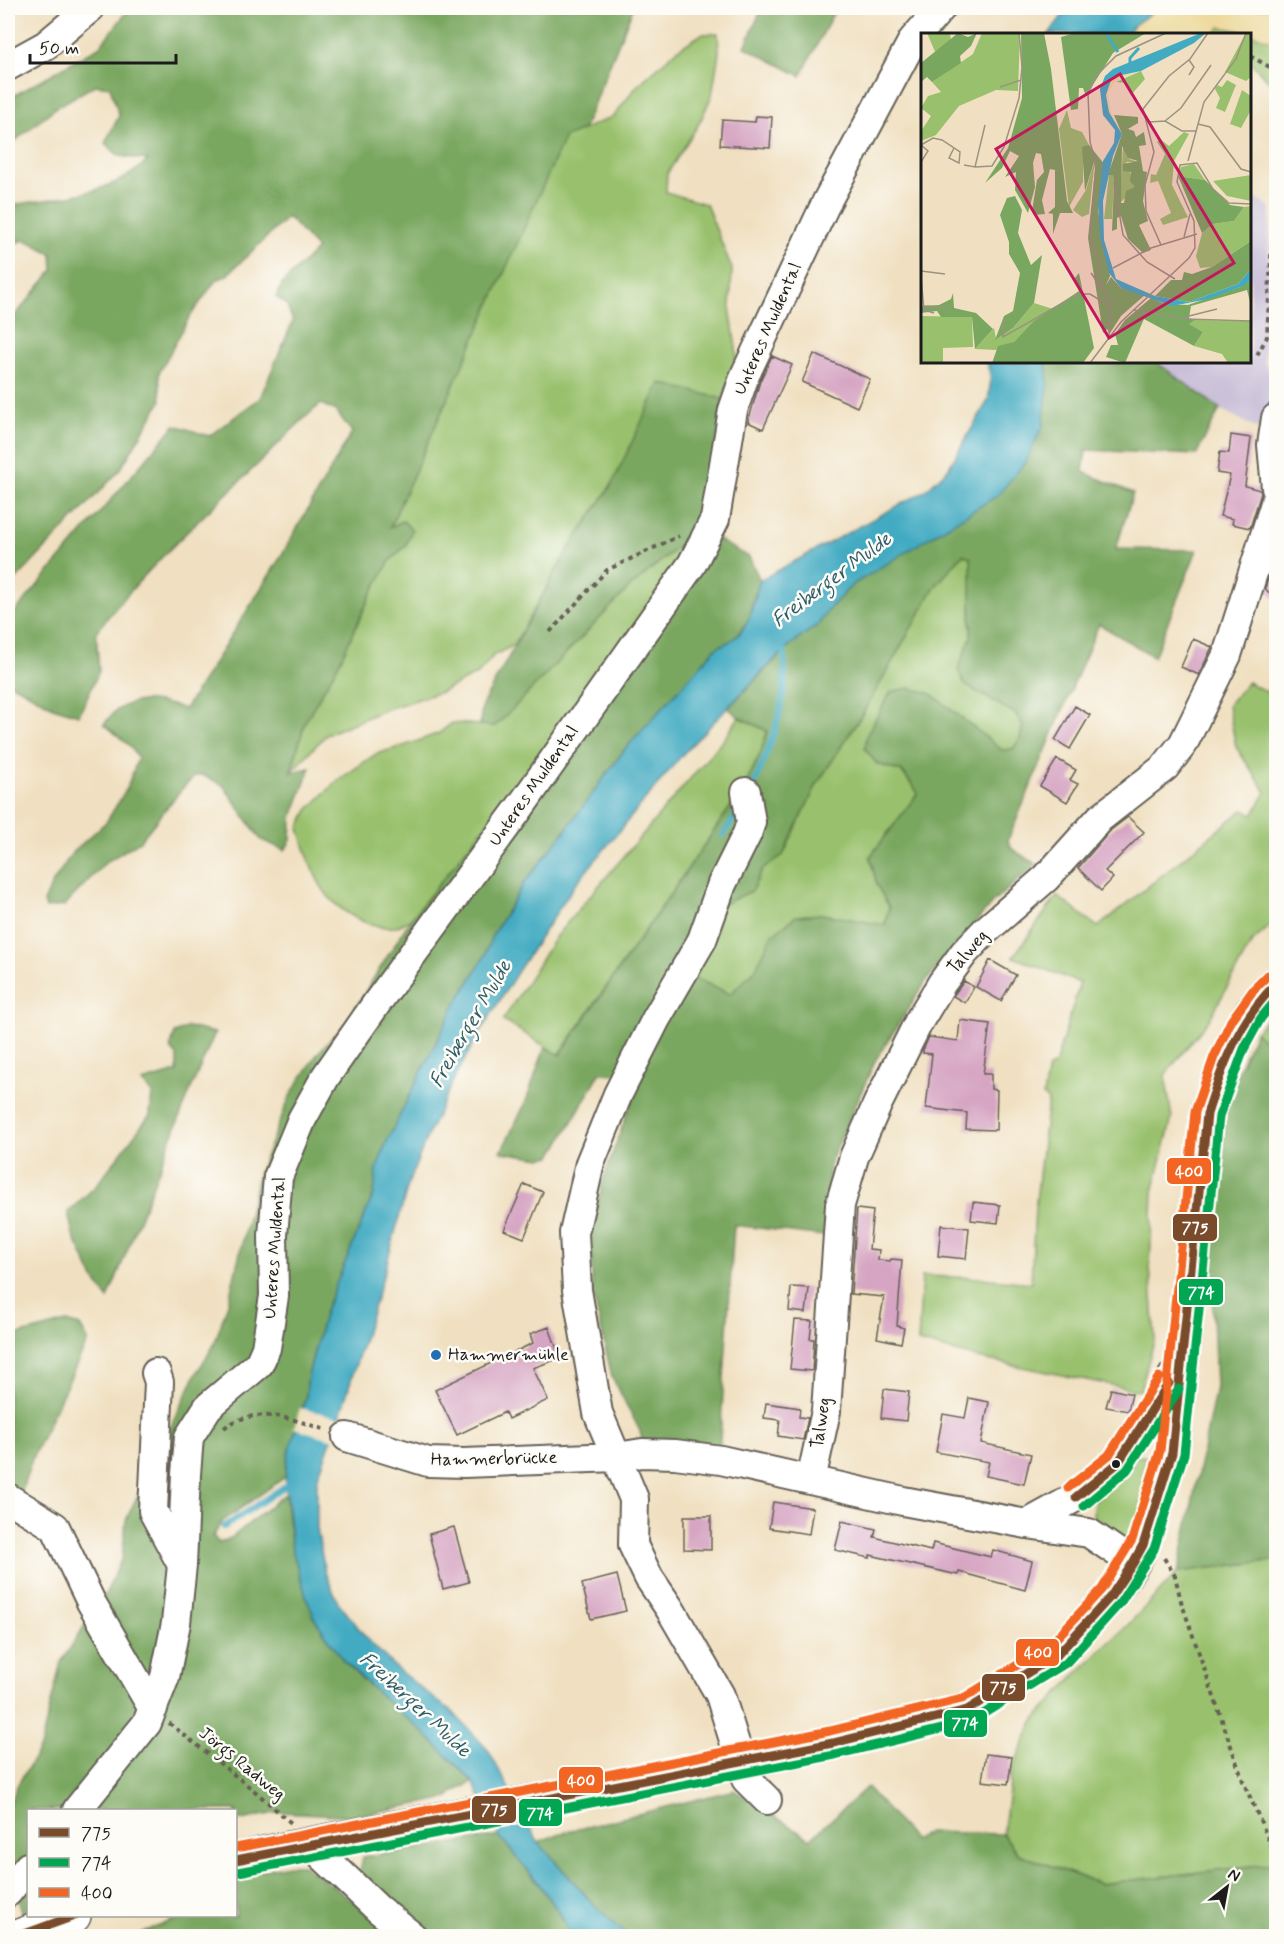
<svg xmlns="http://www.w3.org/2000/svg" width="1284" height="1944" font-family="Mynerve,sans-serif">
<rect width="100%" height="100%" fill="#fdfcf7"/>
<filter id="ink" filterUnits="userSpaceOnUse"><feTurbulence type="fractalNoise" baseFrequency=".0167" numOctaves="2"/><feDisplacementMap in="SourceGraphic" scale="12" xChannelSelector="R" yChannelSelector="G"/><feConvolveMatrix kernelMatrix="1 2 1 2 8 2 1 2 1" color-interpolation-filters="sRGB"/></filter>
<filter id="wash" filterUnits="userSpaceOnUse"><feTurbulence type="fractalNoise" baseFrequency=".008" numOctaves="4" result="noise"/><feDisplacementMap in="SourceGraphic" scale="24" xChannelSelector="R" yChannelSelector="G"/><feGaussianBlur stdDeviation="1.35" result="paint"/><feColorMatrix in="noise" values="0 0 0 0 0 0 0 0 0 0 0 0 0 0 0 0 0 1.4 0 .05"/><feComposite in="paint" operator="in"/></filter>
<g filter="url(#wash)">
<rect width="100%" height="100%" fill="#f0e0c1"/>
<!-- industrial -->
<path fill="#c9bfd8" d="M1250,195L1271,208L1264,361L1276,389V419L1272,436L1220,409L1156,362H1250Z"/>
<!-- green -->
<path fill="#99c16d" stroke="#5a6e44" stroke-width="1.5" d="M1219,27L1242,31L1276,42V88L1250,62V34H1215Z
M718,33L719,52L712,95L700,122L667,174L666,192L706,204L732,269L730,307L737,355L723,399L612,484L564,557L513,646L494,655L478,674L441,692L387,709L327,734L291,772L305,722L339,663L371,594L390,561L406,545L403,521L389,528L479,322L565,137L614,116L636,87L678,49L702,34Z
M701,527L660,608L411,919C406,922 399,926 394,927C369,930 336,910 323,889C311,871 305,848 299,828L308,810L337,781L376,754L410,744L439,733L452,723L495,726L628,589Z
M963,554L972,558L971,637L958,670L965,685L1016,714L1023,725L1020,739L1013,749L1002,750L930,693L877,764L902,772L918,793L870,857L877,885L889,907L884,925L821,914L773,935L755,970L730,994L694,978L723,903L752,891L762,870L783,855L817,784L863,713L934,588Z
M1248,682L1272,695L1276,690V921L1252,942L1209,1020L1165,1075L1172,1118L1153,1192L1150,1266L1155,1338L1140,1391L978,1358L918,1342L922,1276L981,1278L1031,1283L1035,1209L1048,1100L1043,1096L1048,1068L1055,1065L1080,983L1013,957L1057,896L1098,927L1243,810L1253,815L1266,792L1236,747L1228,705Z
M739,717L768,731L761,752L745,786L559,1055L503,1020L556,936L724,739Z
M1276,1009V1050L1255,1032Z
M1141,1456L1149,1458C1161,1478 1136,1520 1127,1540C1120,1539 1116,1537 1109,1532C1096,1523 1089,1517 1095,1501L1135,1458Z
M1276,1560V1863L1100,1884L1018,1854L1003,1834L1012,1770L1033,1722L1076,1674L1128,1625L1178,1572Z"/>
<!-- forest -->
<path fill="#7aa760" stroke="#4b623e" stroke-width="1.5" fill-rule="evenodd" d="M130,8H633L583,130L565,137L390,527L403,521L412,530L406,545L390,561L371,594L339,663L305,722L291,772L310,768L292,817L291,840L285,850L261,840L223,785L202,775L195,776L181,790L140,841L105,863L64,906L46,908L44,902L52,884L72,853L107,821L127,788L138,758L131,747L104,724C108,720 112,713 117,710C140,695 161,701 185,709L277,563L352,432L336,411L321,404C298,422 279,444 258,464C202,517 144,571 96,632L99,671L79,715L53,707L20,688L8,683V620L175,425L209,436L260,398L293,321L286,304L276,297L282,284L317,249L288,217L226,276L216,280L189,318L159,373L161,401L120,470L8,588V324L53,270L52,254L26,240L8,244V209L18,204C63,197 114,194 148,160L119,156L105,143L119,116L110,87L95,85L55,108L8,147V99L99,47Z
M762,8H836L801,76L745,47Z
M1046,362H1156L1220,409L1196,455L1086,450L1083,472L1133,493L1116,549L1197,550L1154,657L1099,624L1008,840L1012,849L1036,864L992,903L926,981L875,1061L830,1163L823,1236L734,1225L718,1470L646,1458L640,1431L612,1377L592,1290V1228L604,1177L641,1075L600,1073L552,1156L541,1158L501,1152L525,1104L545,1047L560,1055L745,786L761,752L767,731L739,717L728,708L789,646L818,625L828,610L852,585L930,536L1048,384ZM963,554L971,558V637L958,670L965,685L1016,714L1023,725L1020,739L1013,749L1002,750L930,693L908,688L891,692L867,734L865,749L877,764L903,772L918,793L870,857L877,885L889,907L885,925L821,914L796,916L772,935L755,970L730,994L694,978L723,904L752,891L762,870L783,855L817,784L863,713L934,588Z
M660,383L723,399L704,520L720,541L749,557L760,580L751,606L750,618L734,639L716,648L625,749L562,835L524,883L492,936L484,958L455,1005L385,1145L377,1169L374,1193L325,1311L308,1376L306,1397L288,1455L285,1477L223,1521L213,1536L219,1543L231,1538L285,1494L292,1549L307,1599L316,1621L343,1660L384,1699L420,1729L473,1782L452,1793L449,1798L355,1816L280,1812L236,1821V1810H28V1916H30L23,1915L19,1901L28,1873L8,1874V1807L18,1784L40,1748L61,1662L106,1593L122,1558L126,1520L196,1374L214,1345L228,1303L259,1172L291,1094L318,1053L345,1024L411,919L660,608L699,529L628,589L503,719L495,726L480,725L482,705L564,557L612,484Z
M188,1027L215,1033L192,1086L108,1299L94,1279L73,1235L68,1212L95,1187L150,1115L152,1093L142,1082L177,1072V1056L170,1048L175,1033Z
M1255,1032L1276,1050V1560L1178,1572L1216,1387L1210,1242L1222,1157L1228,1094Z
M67,1322L80,1326L88,1340L32,1459L8,1533V1341L9,1337Z
M867,1787L914,1840L929,1832L1003,1834L1018,1854L1100,1884L1276,1863V1936H628L595,1906L538,1842L558,1834L734,1790L810,1839Z
M499,1836L537,1881L559,1912L571,1936H133L185,1916H236V1876L288,1865H304L368,1912L358,1881L363,1857Z"/>
<!-- sand -->
<path fill="#eeda9e" stroke="#857b5d" stroke-width="1.5" d="M1158,8H1276V42L1242,31L1220,27L1215,34H1126L1134,25Z"/>
<!-- water -->
<path fill="#42abc2" stroke="#2f646f" stroke-width="1.5" d="M1068,8H1158L1134,25L1126,34H1049Z
M987,362H1046L1048,384L1043,426L1024,464L997,496L852,585L828,610L818,625L789,646L767,667L682,755L574,886L518,971L477,1037L453,1081L427,1137L408,1185L385,1270L340,1416L317,1480V1529L325,1572L338,1602L369,1641L397,1669L440,1703L450,1709L488,1750L538,1842L595,1906L628,1936H571L559,1912L537,1881L499,1836L473,1782L420,1729L384,1699L343,1660L316,1621L307,1599L292,1549L285,1477L288,1455L306,1397L308,1376L325,1311L374,1193L377,1169L385,1145L455,1005L484,958L492,936L524,883L562,835L625,749L716,648C721,645 728,643 733,639C752,626 753,601 760,580L925,491L948,469L988,401L991,379Z"/>
<!-- pier -->
<path fill="#f0e0c1" d="M300,1408L342,1418L334,1440L294,1428Z"/>
<g fill="none" stroke-linecap="round" stroke-linejoin="round">
<!-- stream -->
<path stroke="#42abc2" stroke-width="6" d="M753,786C772,745 793,689 782,643
M723,835L739,811
M224,1527L291,1482"/>
</g>
<g id="blocks">
<!-- building -->
<path fill="#d6a5c3" d="M756,116L772,117L770,148L720,145L722,120L755,122Z
M814,354L870,379L857,407L802,382Z
M772,356L792,365L763,429L748,422L760,381Z
M1231,435L1251,438L1245,486L1260,490L1261,493L1250,528L1232,524L1233,519L1220,516L1230,475L1217,473L1220,452L1229,453Z
M1276,561V601L1265,588L1273,564Z
M1193,639L1212,647L1199,675L1181,667Z
M1075,706L1090,715L1070,749L1055,740Z
M1057,759L1076,770L1070,780L1078,784L1067,802L1040,786Z
M1128,817L1144,832L1105,871L1113,878L1101,891L1078,868L1111,830Z
M990,960L1016,975L1001,1001L976,987Z
M964,981L974,987L965,1003L953,996Z
M960,1020L990,1024L983,1074H991V1089L997,1090L996,1130L966,1129L967,1113L926,1108L932,1054L923,1053V1050L929,1037L958,1041Z
M524,1184L543,1192L524,1238L504,1230Z
M973,1202L1000,1205L998,1223L971,1220Z
M857,1209L873,1211L869,1249L879,1250L878,1260L890,1261L891,1259L902,1260L897,1326L904,1328L901,1343L877,1338L884,1297L851,1294Z
M941,1225L969,1228L966,1259L938,1256Z
M791,1287L809,1288L806,1313L789,1311Z
M795,1320L812,1321L810,1339H814L812,1371L790,1369Z
M549,1327L560,1358L533,1368L548,1400L508,1419L505,1412L457,1435L435,1390L533,1343L530,1334Z
M884,1389L909,1392L906,1421L881,1418Z
M1111,1389L1132,1394L1128,1411L1106,1407Z
M969,1398L989,1402L981,1443L1031,1454L1024,1484L986,1476L989,1462L936,1452L943,1414L965,1418Z
M766,1403L800,1408L799,1417L808,1418L803,1440L778,1436L780,1420L764,1418Z
M773,1502L813,1508L809,1534L769,1528Z
M684,1516H711V1550L684,1549Z
M842,1521L876,1529L874,1537L931,1551L933,1543L991,1557L993,1550L1032,1561L1025,1590L959,1572L958,1575L870,1555V1558L835,1550Z
M454,1527L469,1582L443,1589L429,1534Z
M617,1575L626,1611L591,1619L582,1584Z
M986,1754L1012,1757L1008,1784L982,1781Z"/>
</g>
</g>
<g filter="url(#ink)">
<use href="#blocks" fill-opacity="0" stroke="#666156" stroke-width="1.5"/>
<g fill="none" stroke-linecap="round" stroke-linejoin="round">
<!-- minor casing -->
<g stroke="#666156" stroke-width="32">
<path id="minor" d="M8,66L46,45L90,8
M1276,418L1272,445L1276,488
M746,792L751,822L747,834L722,884L702,940L656,1019L618,1094L590,1163L574,1233L577,1290L598,1413L634,1499L633,1545L649,1578L670,1609L720,1695L746,1779L767,1800
M156,1373L159,1382L153,1511L181,1563
M347,1437L428,1462L464,1463L617,1457L642,1453L675,1454L721,1460L903,1501L1027,1524L1089,1533L1133,1563
M811,1480L826,1411L840,1205L854,1157L878,1103L919,1021L942,983L964,953L986,930L1046,878L1100,818L1165,767L1183,744L1227,655L1276,500
M8,1498L55,1527L91,1602L153,1709
M1027,1524L1076,1497L1118,1463L1181,1363
M77,1810L147,1723L165,1677L176,1623L182,1565L186,1474L189,1437L208,1407L259,1364L266,1348L274,1296L273,1235L278,1177L302,1119L326,1076L379,1000L521,806L692,564L715,519L733,410L745,375L827,201L913,40L941,8
M310,1844L378,1909L412,1936
M8,1892L28,1867"/>
</g>
<!-- major casing -->
<g stroke="#666156" stroke-width="36">
<path id="major" d="M833,1743L967,1710L1058,1654L1111,1596L1133,1563L1143,1545L1172,1453L1207,1114C1221,1069 1239,1015 1276,984
M236,1860L265,1853L357,1835
M19,1936L74,1916"/>
</g>
<!-- path -->
<path stroke="#666156" stroke-width="4" stroke-dasharray="4.5 4.5" stroke-linecap="butt" d="M1250,56L1268,66L1276,73
M1257,355L1267,337L1276,159
M550,632L607,570L679,536
M224,1428C255,1405 293,1419 326,1430
M1164,1558L1175,1576L1181,1601L1243,1781L1276,1857
M169,1723L256,1792L291,1823"/>
<!-- minor -->
<use href="#minor" stroke="#fff" stroke-width="28"/>
<!-- major -->
<use href="#major" stroke="#fff" stroke-width="33"/>
<!-- major-bridge casing -->
<g stroke="#666156" stroke-width="36" stroke-linecap="butt">
<path id="major-bridge" d="M357,1835L833,1743"/>
</g>
<!-- major-bridge -->
<use href="#major-bridge" stroke="#fff" stroke-width="33"/>
<!-- bus-1 casing -->
<g stroke="#fdfcf7" stroke-width="14">
<path id="bus-1" d="M1076,1497L1118,1463L1169,1383
M236,1860L833,1743L967,1710L1058,1654L1111,1596L1133,1563L1143,1545L1172,1453L1207,1114C1222,1066 1239,1020 1276,984
M19,1936L74,1916"/>
</g>
<!-- bus-2 casing -->
<g stroke="#fdfcf7" stroke-width="14">
<path id="bus-2" d="M1084,1506L1127,1470L1179,1389
M239,1872L835,1755L970,1722L1066,1663L1120,1603L1154,1549L1184,1454L1219,1116L1244,1049L1261,1018L1276,1000"/>
</g>
<!-- bus-3 casing -->
<g stroke="#fdfcf7" stroke-width="14">
<path id="bus-3" d="M1068,1488L1109,1455L1159,1377
M236,1848L830,1731L962,1699L1050,1645L1102,1589L1132,1540L1160,1451L1195,1112L1214,1057L1231,1021L1254,989L1268,975"/>
</g>
<!-- bus-1 -->
<use href="#bus-1" stroke="#7a4b2a" stroke-width="9"/>
<!-- bus-2 -->
<use href="#bus-2" stroke="#00a651" stroke-width="9"/>
<!-- bus-3 -->
<use href="#bus-3" stroke="#f26522" stroke-width="9"/>
</g>
</g>
<!-- markers -->
<circle fill="#1f6fb2" stroke="#fdfcf7" stroke-width="2" cx="436" cy="1355" r="6"/>
<circle fill="#1c1c1c" stroke="#fdfcf7" stroke-width="2" cx="1116" cy="1464" r="5"/>
<g text-anchor="middle" dominant-baseline="central" stroke-width="5" stroke-linejoin="round" paint-order="stroke">
<!-- street labels -->
<g font-size="18" fill="#1c1c1c" stroke="#fdfcf7">
<text transform="translate(768 329) rotate(-66)">Unteres Muldental</text>
<text transform="translate(534 786) rotate(-55)">Unteres Muldental</text>
<text transform="translate(968 952) rotate(-49)">Talweg</text>
<text transform="translate(275 1248) rotate(-86)">Unteres Muldental</text>
<text transform="translate(821 1423) rotate(-81)">Talweg</text>
<text transform="translate(494 1459) rotate(-1)">Hammerbrücke</text>
<text transform="translate(242 1764) rotate(39)">Jörgs Radweg</text>
</g>
<!-- poi labels -->
<g font-size="18" fill="#1c1c1c" stroke="#fdfcf7" text-anchor="start">
<text x="448" y="1355">Hammermühle</text>
</g>
<!-- water labels -->
<g font-size="20" font-style="italic" fill="#2d5c67" stroke="#fdfcf7">
<text transform="translate(832 580) rotate(-37)">Freiberger Mulde</text>
<text transform="translate(471 1024) rotate(-60)">Freiberger Mulde</text>
<text transform="translate(415 1705) rotate(43)">Freiberger Mulde</text>
</g>
</g>
<!-- overview -->
<g transform="translate(921 33)">
<rect width="330" height="330" fill="#f0e0c1"/>
<path d="M6,0H29L30,8L15,21ZM61,0H99L97,58L75,57L38,73L15,102L0,108V98L10,83L0,75L7,63L20,59L11,49L52,21ZM325,0H330V44L325,48L304,39ZM220,38L224,46L210,62L204,50L195,49ZM306,47L315,52L304,79L295,75L299,65L294,56L296,52L301,54ZM321,57L330,63V77L320,95L309,91ZM146,77L150,95L161,99L168,112L162,127V149L148,174L138,96ZM263,99L268,101L253,128L251,152L267,184L242,192L239,186L250,180L237,148L229,150L230,141L235,142L244,121L236,109L239,106L248,113ZM202,113L208,126L217,129H205L215,154L199,170ZM174,126L168,181L161,184L152,177L165,157ZM273,131L284,147L257,143L260,134ZM188,142H192L193,149L191,186H183ZM330,142V168L306,163L292,148ZM330,173V208L291,234L279,235L275,223L281,200L292,191L313,188L323,174ZM113,270L132,276L93,309L75,317L54,316L73,295L75,306L92,295ZM0,283L51,284L52,314L22,315V330H0ZM274,287L330,288V330H307L301,321L273,313L282,299L267,291Z" fill="#99c16d"/>
<path d="M37,0L47,4L56,0L50,13L39,23L40,30L11,49L6,44L0,49V30ZM100,0H123L130,36L146,168L152,180H139L132,201V181L127,180L134,174V137L129,136L121,167L124,181L113,182L111,178L116,147L123,139L120,121L115,120L112,130L114,154L107,180L94,157L95,139L84,144L98,123L89,118L81,135L64,150L87,115L101,65ZM154,0H225L192,20L165,63L162,55H158L157,76L150,77L140,4ZM193,82L217,84V90L207,96L213,98L215,104L223,99L225,112L218,113L222,138L226,139L222,168L227,188L218,192L230,217L222,220L207,206L200,183L196,185V196L191,198L193,149L192,142H187L201,101ZM201,113L207,125L217,128L202,131V138L210,139L209,148L214,154L205,158L203,170H200ZM168,112L184,132L177,178L189,243L185,252L190,244L200,255L225,261L200,283L189,300L186,296L182,300L167,205L174,137L173,129L164,158L161,114ZM257,143L284,147L309,172L323,174L313,188L292,191L281,200ZM94,163L101,177L97,200L110,232L121,222L113,270L92,295L74,307L83,283L92,278L99,240L88,221V209L79,182L86,165ZM330,208V236L317,251L268,269L234,263L250,247H261L263,239L271,241L291,234ZM158,240L173,315L162,330H71L77,313L93,309L113,288L158,258L154,245ZM330,247V273L326,257L270,273L268,285L274,287L268,291L282,299L273,313L223,286L204,330L185,324L190,312H197L194,301L204,287L230,265L244,271L267,272L319,254ZM32,260L33,275L55,280L72,296L54,316L51,284H20L16,278L0,280V273L18,272L30,266Z" fill="#7aa760" fill-rule="evenodd"/>
<path d="M201,40L211,41L195,47L187,60L190,80L195,87L188,79L185,62L190,46Z" fill="#eeda9e"/>
<path d="M280,0H285L273,10L220,38L191,44L185,62L188,79L201,101L192,123L182,168L183,207L195,246L234,263L268,269L317,251L330,236V247L322,253L287,266L251,273L200,255L188,240L179,204L177,171L182,128L193,110L194,97L182,82L179,56L184,43L192,36Z" fill="#42abc2"/>
<path fill="none" stroke="#42abc2" stroke-width="3" d="M186,2L197,19M209,33V25L218,15"/>
<path fill="none" stroke="#9b927f" stroke-width="1.5" d="M268,42L273,34L268,27M79,54L100,47M244,88L260,75L290,32M228,89L244,88L261,98H275M277,91L289,94L320,136L330,139M0,112L12,105L21,107L39,119L38,130L28,125L33,115M267,128L283,69L315,26L325,0M0,129L7,118L0,112M43,132L54,134L64,92M54,134L71,133L83,114L98,65L101,34L98,0M193,149L202,202L226,229L254,246M263,204L269,181M240,212L225,178L224,152L233,119L222,76L248,43L269,26L287,0M192,235L230,215L276,201M0,238L24,241M170,240L181,256M0,244L3,277L13,280M3,273L30,275M212,277L264,286L330,288M264,284L296,276M83,286L82,304L157,261H169L189,273M188,305L189,269L177,244L179,231L169,207L175,130L169,109L167,61L175,43L195,23L245,0M169,330L200,289L268,225L274,215L273,188L256,149L259,132L276,130L292,156L308,170L330,171"/>
<path fill="#c2185b" fill-opacity="0.15" stroke="#c2185b" stroke-width="3" d="M199,41L313,230L188,305L75,116Z"/>
<rect width="330" height="330" fill="none" stroke="#1c1c1c" stroke-width="3"/>
</g>
<g stroke="#fdfcf7" stroke-width="2">
<rect x="1166" y="1157" width="46" height="28" rx="6" fill="#f26522"/>
<rect x="1172" y="1213" width="46" height="29" rx="6" fill="#7a4b2a"/>
<rect x="1178" y="1278" width="46" height="28" rx="6" fill="#00a651"/>
<rect x="1015" y="1638" width="45" height="29" rx="6" fill="#f26522"/>
<rect x="981" y="1673" width="45" height="29" rx="6" fill="#7a4b2a"/>
<rect x="943" y="1709" width="45" height="29" rx="6" fill="#00a651"/>
<rect x="558" y="1766" width="46" height="28" rx="6" fill="#f26522"/>
<rect x="471" y="1795" width="46" height="29" rx="6" fill="#7a4b2a"/>
<rect x="518" y="1798" width="45" height="29" rx="6" fill="#00a651"/>
</g>
<g font-size="16" text-anchor="middle" font-weight="bold" fill="#fff">
<text x="1189" y="1177">400</text>
<text x="1195" y="1233">775</text>
<text x="1201" y="1298">774</text>
<text x="1038" y="1658">400</text>
<text x="1003" y="1693">775</text>
<text x="965" y="1729">774</text>
<text x="581" y="1786">400</text>
<text x="494" y="1815">775</text>
<text x="540" y="1819">774</text>
</g>
<!-- margin -->
<rect width="1284" height="1944" fill="none" stroke="#fdfcf7" stroke-width="30"/>
<!-- legend -->
<rect x="27" y="1809" width="210" height="108" fill="#fdfcf7" stroke="#a3a29f" stroke-width="1.5"/>
<rect x="39" y="1828" width="30" height="9" fill="#7a4b2a" stroke="#a3a29f" stroke-width="1.5"/>
<text x="81" y="1839" font-size="18" fill="#1c1c1c">775</text>
<rect x="39" y="1858" width="30" height="9" fill="#00a651" stroke="#a3a29f" stroke-width="1.5"/>
<text x="81" y="1869" font-size="18" fill="#1c1c1c">774</text>
<rect x="39" y="1888" width="30" height="9" fill="#f26522" stroke="#a3a29f" stroke-width="1.5"/>
<text x="81" y="1899" font-size="18" fill="#1c1c1c">400</text>
<!-- north arrow -->
<g transform="translate(1227 1887) rotate(31)" stroke="#fdfcf7" stroke-width="4.5" paint-order="stroke">
<path d="M0-4.5L10 22L0 15L-10 22Z" fill="#1c1c1c"/>
<text y="-9" font-size="16" font-weight="bold" text-anchor="middle" fill="#1c1c1c">N</text>
</g>
<!-- scale -->
<path d="M30 54v9h146v-9" fill="none" stroke="#1c1c1c" stroke-width="3"/>
<text x="39" y="54" font-size="18" fill="#1c1c1c" stroke="#fdfcf7" stroke-width="4.5" paint-order="stroke">50 m</text>
</svg>
